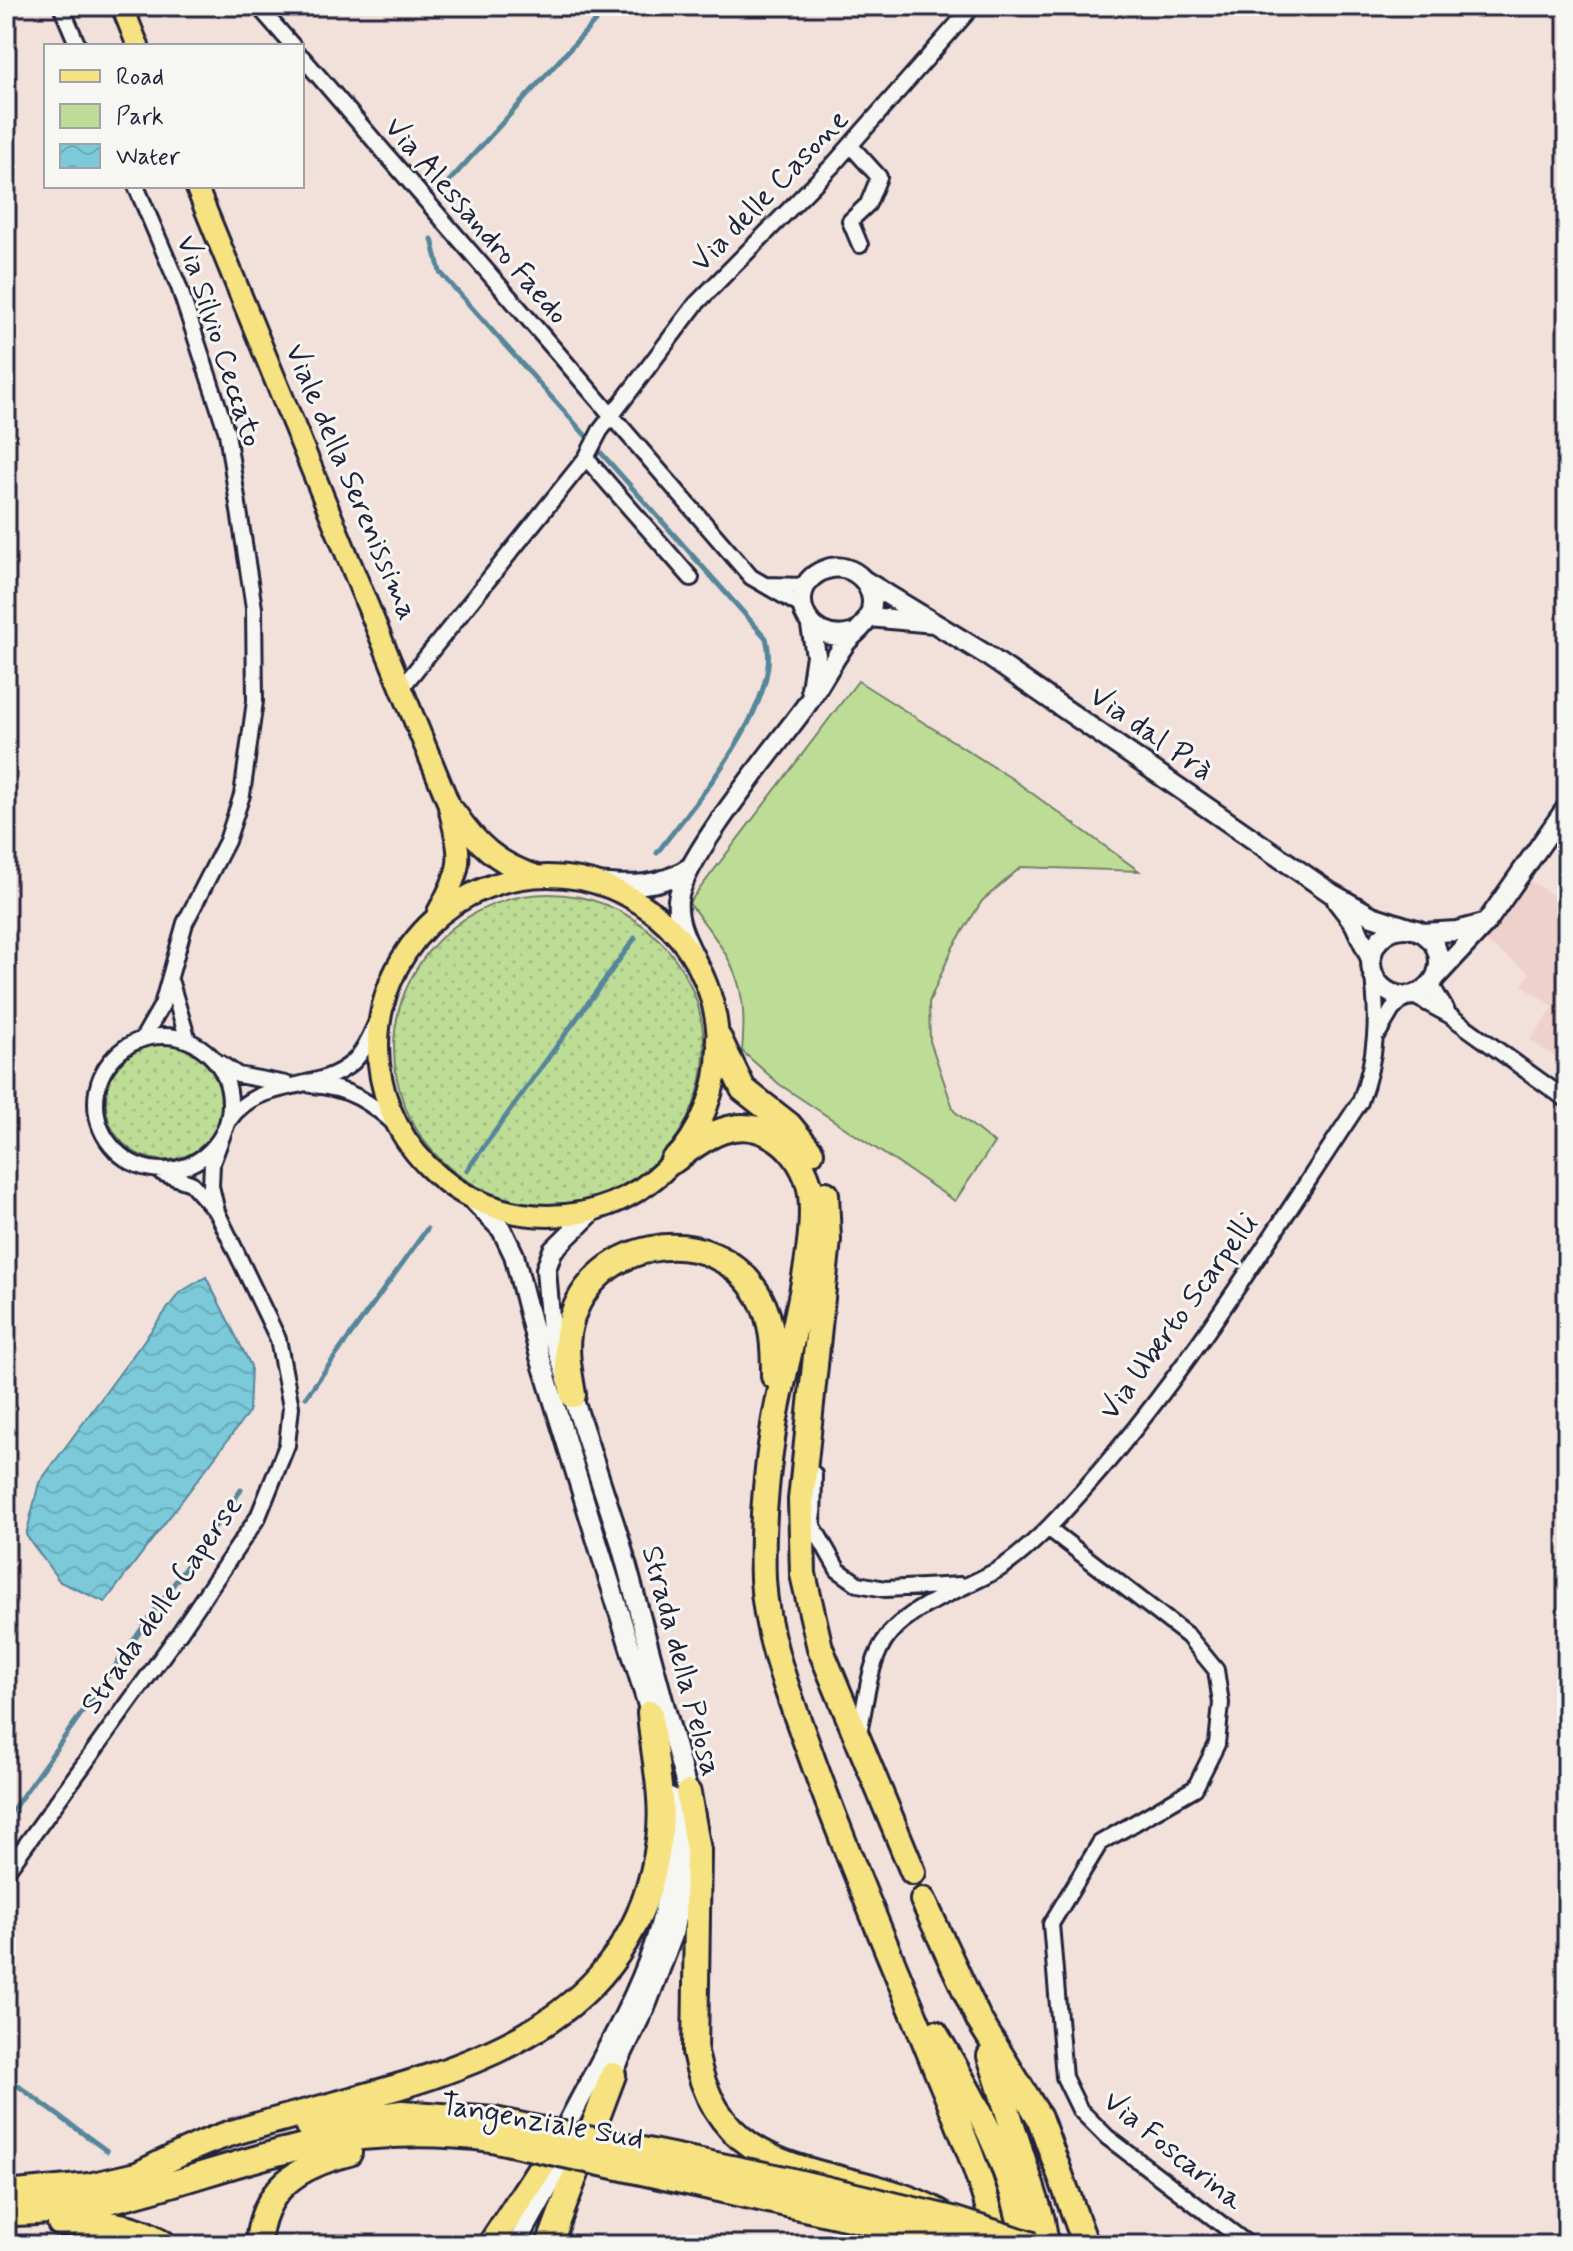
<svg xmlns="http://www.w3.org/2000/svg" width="1573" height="2251" font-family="Mynerve,sans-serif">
<defs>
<pattern id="garden-dots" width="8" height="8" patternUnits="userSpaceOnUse" patternTransform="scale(2)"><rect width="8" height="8" fill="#bddd96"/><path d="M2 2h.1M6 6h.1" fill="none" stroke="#a2bd82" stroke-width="1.8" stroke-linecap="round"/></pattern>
<pattern id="water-waves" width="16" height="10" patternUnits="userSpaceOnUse" patternTransform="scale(2)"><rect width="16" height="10" fill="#7bc9d9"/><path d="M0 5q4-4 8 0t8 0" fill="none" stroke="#6aacbb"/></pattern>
</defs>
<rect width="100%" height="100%" fill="#f2e0db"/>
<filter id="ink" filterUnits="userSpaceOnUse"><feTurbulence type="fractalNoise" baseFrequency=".0125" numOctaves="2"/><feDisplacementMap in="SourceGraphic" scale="16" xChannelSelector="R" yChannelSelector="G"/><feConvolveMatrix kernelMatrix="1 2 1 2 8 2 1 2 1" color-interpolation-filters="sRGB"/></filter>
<g filter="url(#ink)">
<!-- built -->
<path fill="#efd1cb" d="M1529,880L1567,904V1065L1530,1040L1554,1007L1522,985L1530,973L1485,941L1495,922Z"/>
<!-- green -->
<path fill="#bddd96" stroke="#708068" stroke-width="2" d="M858,681L1011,778L1139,871L1021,867L982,901L953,947L929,1002L930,1041L954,1111L994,1143L955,1201L779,1084L742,1051C749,979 731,958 689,903Z"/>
<!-- garden -->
<path fill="url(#garden-dots)" stroke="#708068" stroke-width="2" d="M394 1049a155 155 0 1 1 310 0a155 155 0 1 1-310 0Z
M106 1102a58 58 0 1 1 116 0a58 58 0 1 1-116 0Z"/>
<!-- water -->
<path fill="url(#water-waves)" stroke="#57869a" stroke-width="2" d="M206,1277L251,1366L249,1412L105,1602L60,1582L26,1535L39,1483L179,1293Z"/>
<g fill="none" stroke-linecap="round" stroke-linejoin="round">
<!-- stream -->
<path stroke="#57869a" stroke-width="5" d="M442,189L609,6
M432,239L440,272L766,638C785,701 693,805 657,853
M467,1170L635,938
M306,1397L427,1229
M6,1819L241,1490
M6,2077L107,2151"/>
<!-- street casing -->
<g stroke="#22223b" stroke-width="20">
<path id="street" d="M61,6L78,46
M258,6L293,46
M302,57L751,577L803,607
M851,146L879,177L868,204L850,221L860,245
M136,186L179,287L227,433L254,608L255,701L242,795L227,841L185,923L162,1005L143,1038
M586,458L691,578
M766,585L806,586
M403,686L586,458L600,431L696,304L833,165L973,6
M171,983L188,1040
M1431,984L1449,1015
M1412,995L1449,1015L1567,1100
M1379,1032L1392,1010L1406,996
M96 1103a67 67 0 1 1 134 0a67 67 0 1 1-134 0Z
M220,1063L238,1075L286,1084
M311,1085C348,1087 371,1102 398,1127
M230,1119C259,1077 318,1094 353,1062C366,1050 373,1029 381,1013
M162,1173L191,1183L216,1211
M814,1474L813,1526L838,1570L858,1584L885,1589L961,1585
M1048,1528L1188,1636L1216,1670L1221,1703L1217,1744L1195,1788L1100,1843L1051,1924L1064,2077L1080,2110L1107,2137L1249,2245
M858,1737C866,1705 868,1659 890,1633C916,1603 965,1589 999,1569C1016,1559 1035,1541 1050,1526C1171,1401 1264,1246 1360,1102C1377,1057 1379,1017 1372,970
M6,1872L180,1632L258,1517L287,1445L291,1407L278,1339L217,1212L211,1186L212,1163L223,1134"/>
</g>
<!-- secondary casing -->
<g stroke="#22223b" stroke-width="24">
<path id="secondary" d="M865,581L985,654L1331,893L1372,916L1412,929
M869,617L934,623
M811,689L816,655L811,626
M595,883C628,886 660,888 689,868
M1337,901L1354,923L1371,959
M1371 962a34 34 0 1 1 68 0a34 34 0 1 1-68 0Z
M1423,933L1457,931L1483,924
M695,958C686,940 676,921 678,900C684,857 776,747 805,707C819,687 830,665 844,645C851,635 863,629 868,618C883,590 853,558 824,570C782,587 805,646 851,634
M1435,978L1486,923L1567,807
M471,1198L502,1230L514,1255L540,1357L654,1725
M594,1210L553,1250L546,1269L551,1330L620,1541L688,1793L685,1866L673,1935L647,2003L607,2085
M558,2142C615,2027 687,1933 670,1797
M516,2245L572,2145"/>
</g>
<!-- primary casing -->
<g stroke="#22223b" stroke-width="26">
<path id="primary" d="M122,6L138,46
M196,186L448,802C460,857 467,860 438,912
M455,812C477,844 497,863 534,875
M378 1046a170 170 0 1 1 340 0a170 170 0 1 1-340 0Z"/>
</g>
<!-- highway casing -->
<g stroke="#22223b" stroke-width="30">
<path id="highway" d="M719,1039L743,1089L789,1125L811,1152
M673,1161C703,1139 734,1114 771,1135C790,1145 803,1164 809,1184C823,1238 783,1366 774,1425C766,1476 761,1527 763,1579C766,1639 790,1697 810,1753C848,1860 894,1963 936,2069C960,2127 985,2184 998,2245
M826,1194L828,1240L801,1500L803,1574L820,1648L913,1872
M573,1395C570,1375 565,1354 568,1334C583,1239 713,1214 760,1298C773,1321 774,1350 774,1376
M688,1793L698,1850L695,2052C722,2191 840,2160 939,2212
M923,1900L979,2020L1039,2117L1084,2240
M935,2033C974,2099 1014,2167 1024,2245
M990,2056L1042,2220L1046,2245
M308,2126L402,2113L494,2120
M135,2176C168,2160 201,2142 235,2132C406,2080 631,2058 659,1840C665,1798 653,1755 650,1713
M6,2194L89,2186L149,2172
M6,2213C112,2214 207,2167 309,2145C370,2133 430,2131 492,2139
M60,2223C98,2222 134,2222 166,2245
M258,2245C262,2188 298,2166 349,2153
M490,2245L559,2139
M549,2245L613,2075"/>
</g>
<!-- street -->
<use href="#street" stroke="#f6f6f2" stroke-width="14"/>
<!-- secondary -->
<use href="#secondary" stroke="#f6f6f2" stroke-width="18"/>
<!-- primary -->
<use href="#primary" stroke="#f6e281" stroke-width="20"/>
<!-- highway -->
<use href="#highway" stroke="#f6e281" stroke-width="24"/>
<!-- highway-bridge casing -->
<g stroke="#22223b" stroke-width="30" stroke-linecap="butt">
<path id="highway-bridge" d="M494,2120L780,2178L952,2219L1033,2245
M492,2139L972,2245"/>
</g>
<!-- highway-bridge -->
<use href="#highway-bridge" stroke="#f6e281" stroke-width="24"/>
</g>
</g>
<g text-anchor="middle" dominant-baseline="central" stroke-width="6" stroke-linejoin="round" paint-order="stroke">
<!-- street labels -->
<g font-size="30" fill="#22223b" stroke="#f6f6f2">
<text transform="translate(770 191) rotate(-46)">Via delle Casone</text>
<text transform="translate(476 221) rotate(49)">Via Alessandro Faedo</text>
<text transform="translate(219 341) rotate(72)">Via Silvio Ceccato</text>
<text transform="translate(351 482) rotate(67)">Viale della Serenissima</text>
<text transform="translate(1151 734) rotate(35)">Via dal Prà</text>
<text transform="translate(1179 1317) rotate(-54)">Via Uberto Scarpelli</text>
<text transform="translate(162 1605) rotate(-55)">Strada delle Caperse</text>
<text transform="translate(681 1661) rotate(75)">Strada della Pelosa</text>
<text transform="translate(542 2122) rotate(10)">Tangenziale Sud</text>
<text transform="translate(1173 2151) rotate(39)">Via Foscarina</text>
</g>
</g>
<!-- margin -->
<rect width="1573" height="2251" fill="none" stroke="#f6f6f2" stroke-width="32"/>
<rect x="16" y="16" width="1541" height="2219" fill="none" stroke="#22223b" stroke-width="3" filter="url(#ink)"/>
<!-- legend -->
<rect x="44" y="44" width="260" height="144" fill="#f6f6f2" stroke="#a1a1a9" stroke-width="2"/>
<rect x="60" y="70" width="40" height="12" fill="#f6e281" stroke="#a1a1a9" stroke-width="2"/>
<text x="116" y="84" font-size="24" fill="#22223b">Road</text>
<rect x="60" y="104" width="40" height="24" fill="#bddd96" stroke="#a1a1a9" stroke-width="2"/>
<text x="116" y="124" font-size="24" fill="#22223b">Park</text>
<rect x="60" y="144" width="40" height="24" fill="url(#water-waves)" stroke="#a1a1a9" stroke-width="2"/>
<text x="116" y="164" font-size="24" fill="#22223b">Water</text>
</svg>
